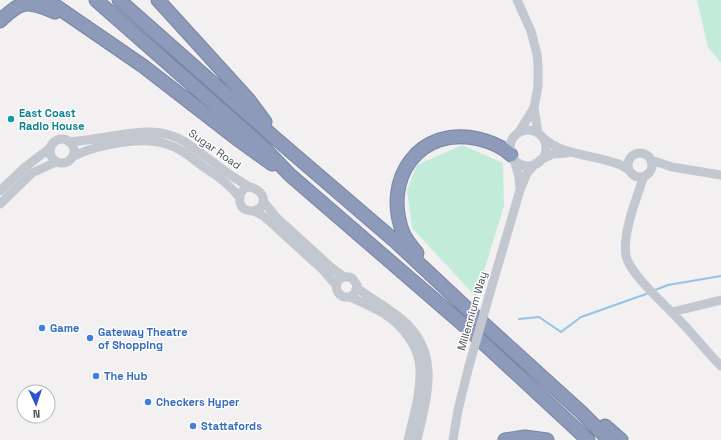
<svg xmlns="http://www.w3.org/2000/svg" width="721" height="440" font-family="'Space Grotesk',sans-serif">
<rect width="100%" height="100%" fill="#f2f0f0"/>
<!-- green -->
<path fill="#c3ebda" d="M697,0H721V63L708,47Z
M462,145L503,163L504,206L476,297L412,228L407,190L417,165Z"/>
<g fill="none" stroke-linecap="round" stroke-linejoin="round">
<!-- stream -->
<path stroke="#95c3e3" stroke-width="2" d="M655,290L668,285L721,276
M519,319L539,317L561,332L581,317L649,293"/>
<!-- highway casing -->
<g stroke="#7885a5" stroke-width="15">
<path id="highway" d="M47,0L143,66L240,141L272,164
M96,0L262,146L290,175L466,327L588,440
M119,0L275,138L395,241L475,316L581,412L609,440
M158,0L248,99L265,122
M0,21C22,0 27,0 55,12
M417,253C412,247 406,240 403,233C382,179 419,125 479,139C491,142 502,146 511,155
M605,426L621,440
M505,440L525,437L547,440"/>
</g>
<!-- minor -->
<path stroke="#c2c7d0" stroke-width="9" d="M517,0L531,31L537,54L538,66V86L534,108L538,133
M510 148a18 18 0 1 1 36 0a18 18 0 1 1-36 0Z
M519,132L534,108
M542,137C563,156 590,154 615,163C620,164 625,167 629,170
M50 151a12 12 0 1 1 24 0a12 12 0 1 1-24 0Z
M69,142C79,141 89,140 99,138C128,134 159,125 185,142C207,156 227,175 250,187
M628 165a12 12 0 1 1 24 0a12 12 0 1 1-24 0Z
M71,158C92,145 143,136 166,144C181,148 193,159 205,168C218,176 230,185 240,198
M514,159L519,177L520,188
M540,160L553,154L567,153
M651,160L672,167L721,175
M644,176C637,197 622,233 626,256C630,275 670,309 684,325C697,339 708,353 721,366
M0,191L24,168L50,148
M263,201L277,218L333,269L344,277
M0,204L32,173L56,162
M254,211C279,202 248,174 240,195C239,199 240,204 242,207C246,212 251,210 256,212C260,214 264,216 267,219L323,270L336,285
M357,288C373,300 393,310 407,324C441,358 426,399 417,440
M489,296L520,190L527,173L536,163
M350,297L355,293L357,285L352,278C332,271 331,300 350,297C361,302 373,307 383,313C402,325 420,347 420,370C421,394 413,418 408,440
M672,312L721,300
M453,440L458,410L469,366"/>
<!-- highway -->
<use href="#highway" stroke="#8d9ab9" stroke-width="13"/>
<!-- minor-bridge -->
<path stroke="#c2c7d0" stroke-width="9" d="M469,366L489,296"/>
</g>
<!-- markers -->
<circle fill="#0f9aa8" stroke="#fff" stroke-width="1.5" cx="11" cy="119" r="4"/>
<g fill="#3f7fe0" stroke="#fff" stroke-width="1.5">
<circle cx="42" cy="328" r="4"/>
<circle cx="90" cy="338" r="4"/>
<circle cx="96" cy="376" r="4"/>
<circle cx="148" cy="402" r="4"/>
<circle cx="193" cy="426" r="4"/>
</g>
<g text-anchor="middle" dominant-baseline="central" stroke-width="3" stroke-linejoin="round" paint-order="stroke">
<!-- culture labels -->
<g font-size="11" font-weight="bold" fill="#0d838f" stroke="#fff" text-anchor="start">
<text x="19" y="113">East Coast<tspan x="19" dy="13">Radio House</tspan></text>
</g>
<!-- street labels -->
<g font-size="11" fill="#4a4f5b" stroke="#fff">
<text transform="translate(215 149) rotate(35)">Sugar Road</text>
<text transform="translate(472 311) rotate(-74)">Millennium Way</text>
</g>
<!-- shop labels -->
<g font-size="11" font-weight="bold" fill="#366cbe" stroke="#fff" text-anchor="start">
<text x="50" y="328">Game</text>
<text x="98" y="332">Gateway Theatre<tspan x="98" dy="13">of Shopping</tspan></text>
<text x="104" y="376">The Hub</text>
<text x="156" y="402">Checkers Hyper</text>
<text x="201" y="426">Stattafords</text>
</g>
</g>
<!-- north arrow -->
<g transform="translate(36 404) rotate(177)"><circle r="19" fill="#ffffff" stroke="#b7b9bd"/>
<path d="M0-3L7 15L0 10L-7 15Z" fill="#2d54cf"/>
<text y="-6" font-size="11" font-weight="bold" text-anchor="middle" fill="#4a4f5b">N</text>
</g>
</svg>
